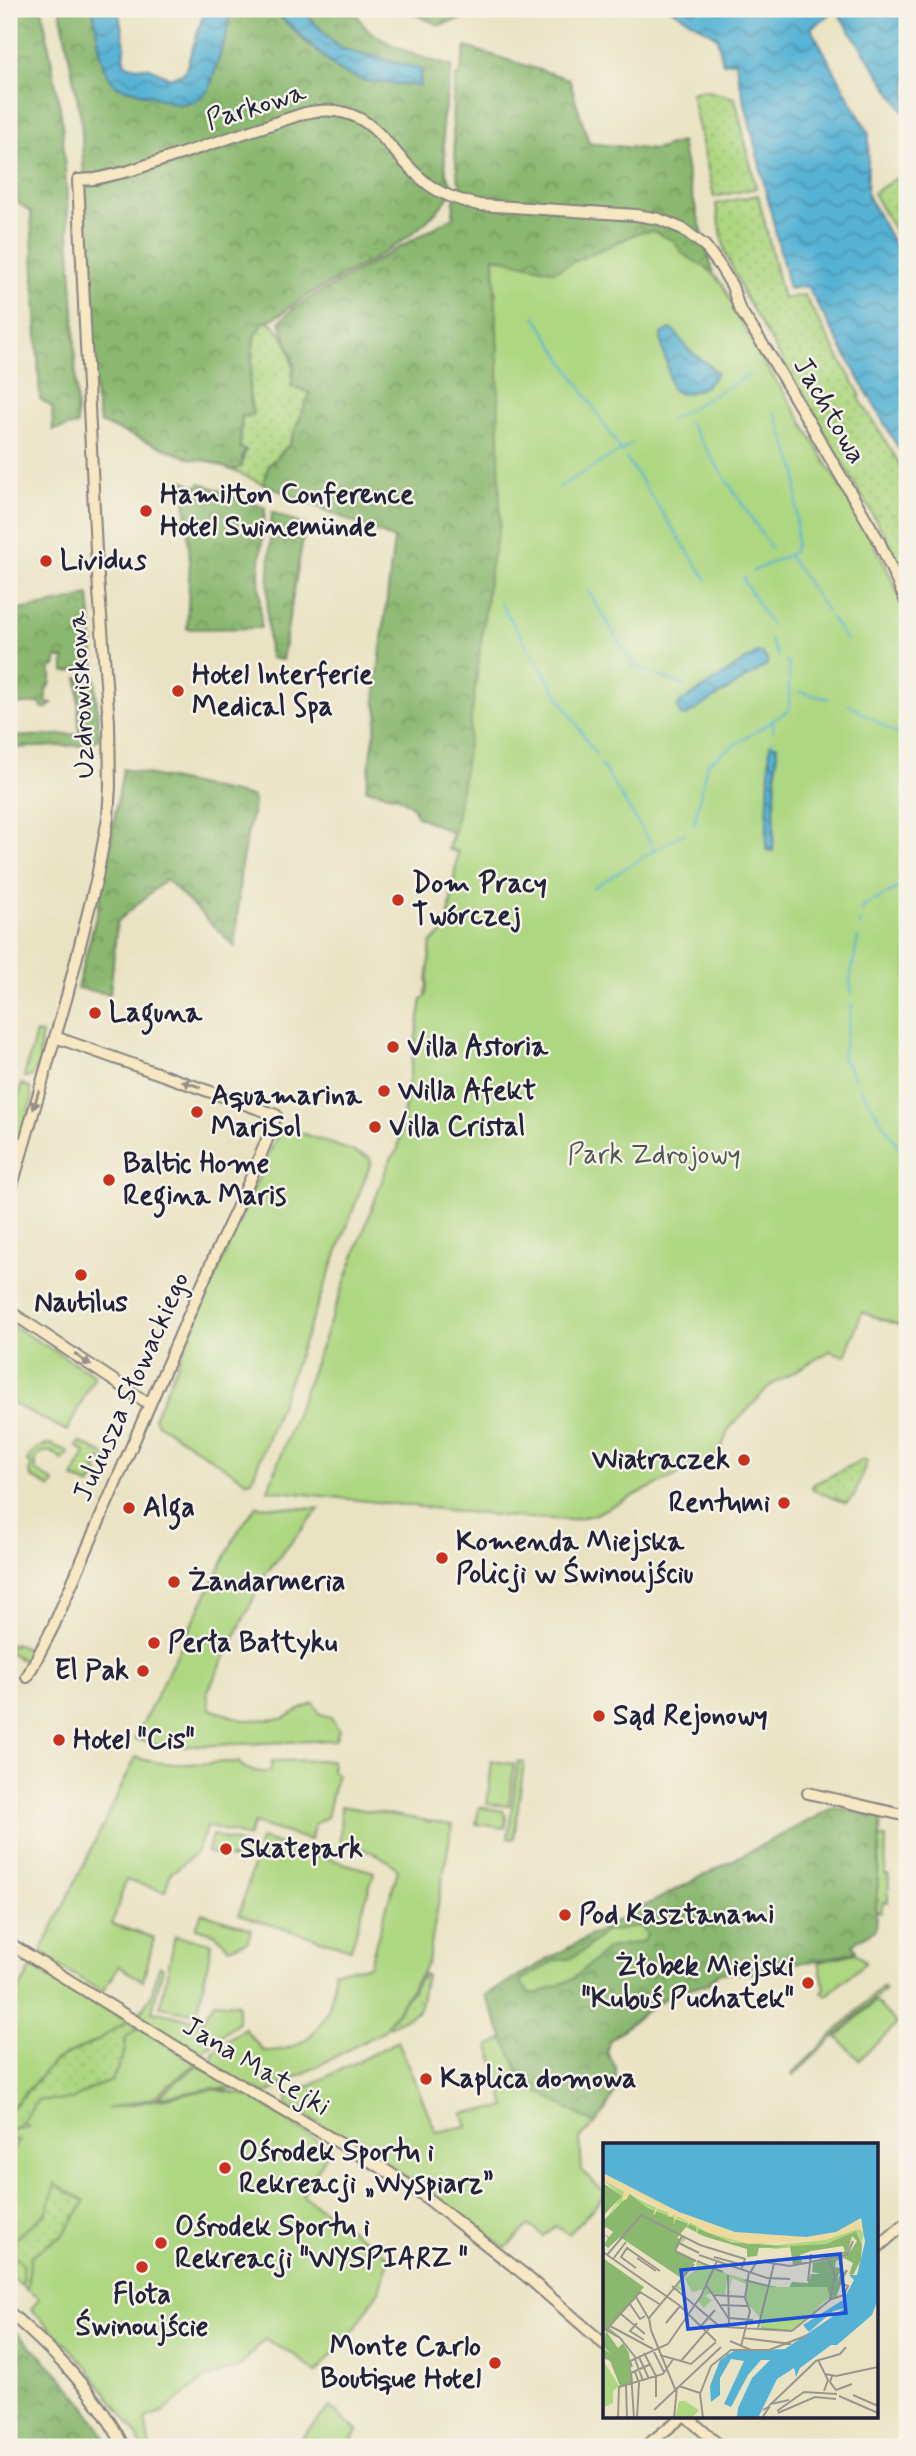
<svg xmlns="http://www.w3.org/2000/svg" width="916" height="2456" font-family="Mynerve,sans-serif">
<defs>
<pattern id="grass-dots" width="8" height="8" patternUnits="userSpaceOnUse" patternTransform="scale(1.75)"><rect width="8" height="8" fill="#aed781"/><path d="M2 2h.1M6 6h.1" fill="none" stroke="#95b870" stroke-width="1.8" stroke-linecap="round"/></pattern>
<pattern id="forest-crowns" width="20" height="18" patternUnits="userSpaceOnUse" patternTransform="scale(1.75)"><rect width="20" height="18" fill="#8ab86f"/><path d="M2 6a3 3 0 1 1 6 0M12 15a3 3 0 1 1 6 0" fill="none" stroke="#70955c"/></pattern>
<pattern id="water-waves" width="16" height="10" patternUnits="userSpaceOnUse" patternTransform="scale(1.75)"><rect width="16" height="10" fill="#56b2d4"/><path d="M0 5q4-4 8 0t8 0" fill="none" stroke="#4790ad"/></pattern>
</defs>
<rect width="100%" height="100%" fill="#f7f3e8"/>
<filter id="ink" filterUnits="userSpaceOnUse"><feTurbulence type="fractalNoise" baseFrequency=".0143" numOctaves="2"/><feDisplacementMap in="SourceGraphic" scale="14" xChannelSelector="R" yChannelSelector="G"/><feConvolveMatrix kernelMatrix="1 2 1 2 8 2 1 2 1" color-interpolation-filters="sRGB"/></filter>
<filter id="wash" filterUnits="userSpaceOnUse"><feTurbulence type="fractalNoise" baseFrequency=".00686" numOctaves="4" result="noise"/><feDisplacementMap in="SourceGraphic" scale="28" xChannelSelector="R" yChannelSelector="G"/><feGaussianBlur stdDeviation="1.57" result="paint"/><feColorMatrix in="noise" values="0 0 0 0 0 0 0 0 0 0 0 0 0 0 0 0 0 1.4 0 .05"/><feComposite in="paint" operator="in"/></filter>
<g filter="url(#wash)">
<rect width="100%" height="100%" fill="#eae3c3"/>
<!-- grass -->
<path fill="url(#grass-dots)" stroke="#687c5e" stroke-width="2" d="M704,90L735,98L756,188L714,197L691,93Z
M907,171V253L873,193Z
M758,195L783,299L804,295L861,396L859,398L907,476V586L884,534L744,295L725,252L716,204Z
M264,322H271C290,340 296,361 291,386L311,393L289,445L269,465L263,484L231,470L241,467L246,450L240,449L242,416L253,415L249,393L254,337Z
M80,1442L114,1459L108,1472L104,1471L107,1463L100,1460L95,1469L98,1472L90,1486L73,1478L85,1452L77,1447Z
M50,1444L69,1452L62,1461C55,1452 46,1446 36,1459V1471L54,1482L51,1488L32,1478L29,1471L32,1465L27,1462C32,1450 38,1446 50,1444Z
M864,1459L867,1461L854,1497L846,1503L813,1490L812,1485Z
M31,1639L37,1642L28,1663L9,1653V1643L14,1645L15,1643L26,1649L29,1648Z
M880,1838H886L885,1875H889L888,1902H883L881,1912L876,1911Z
M423,1974L426,1975L419,2011L390,2027L389,2024Z
M128,2021L138,2027L126,2037L125,2051L112,2081L92,2088L72,2100H38L18,2128L9,2130V2111L54,2061L96,2041Z
M55,2184L86,2202L63,2235L31,2256L27,2290L22,2285V2263L12,2255L9,2243L47,2212Z"/>
<!-- forest -->
<path fill="url(#forest-crowns)" stroke="#566d55" stroke-width="2" d="M9,9H42L62,120L74,313L77,425L53,430L52,407L40,399L31,212L18,203L9,148Z
M60,9H93L104,69L209,90L226,35L231,9H272L312,48L420,86L421,69L339,48L301,9H354C357,15 361,23 366,28C383,44 428,61 452,66L442,123L446,173L454,189C421,241 357,267 305,297C290,306 281,317 264,322L254,337L249,393L253,416H242L240,448L246,450L242,456V467L231,470L209,461L192,459L100,423L95,394L81,118Z
M403,9H463L462,19L439,25Z
M466,47L569,79L589,143L654,150L681,142L689,183L716,284L907,674V1328L398,1149L422,1000L426,996L431,943L447,930L458,852L448,849L453,833L417,816L411,805L397,796L366,789L378,712L375,700L394,539L263,484L269,465L289,445L310,393L291,386L295,367L280,321L298,305L453,217L454,200L461,186L458,178C453,140 450,115 456,76H459Z
M184,481L198,487L200,483L265,508L259,573L261,628L187,629L190,561Z
M272,512L305,526L282,660L271,658L269,653L267,614Z
M89,595L95,669L64,672V658H56V666L51,667V683L46,689V702L52,703L47,708H42L41,703L9,705V612L67,601Z
M95,677L99,739L87,745L9,748V737L79,734L78,678Z
M123,769L253,797L254,804L241,864L235,947L166,879L117,922L110,994L77,988L98,909Z
M835,1807L881,1818L875,1930L853,1944L856,1951L819,1961L790,1963L767,1973H718L707,1985C667,1988 639,2017 609,2041L607,2052L616,2068V2076L620,2082L605,2111L595,2124L523,2083L485,1995L618,1920Z
M9,2326C49,2362 86,2398 110,2447H9Z"/>
<!-- green -->
<path fill="#aed781" stroke="#687c5e" stroke-width="2" d="M653,231L674,241L683,254L708,269L722,284L757,352L797,413L881,556L907,612V1328L862,1312L845,1356L830,1351L770,1386L729,1429L718,1456L593,1515L570,1520L511,1517L268,1490L389,1162L398,1149L422,1000L426,996L431,943L447,929L458,852L448,849L454,833L467,751L491,564L500,524L498,354L494,257L554,271L640,232Z
M36,1033L42,1034C38,1050 43,1063 31,1077H24Z
M22,1084L30,1088L32,1099L9,1183V1128Z
M281,1126L369,1157L371,1162L252,1480L246,1481L157,1423L154,1418Z
M9,1324L95,1375L67,1431L9,1402Z
M256,1506L319,1509L266,1573L207,1693L210,1709L243,1720L282,1719L313,1703L320,1714L331,1717L339,1730L335,1740L170,1747L135,1739L237,1533Z
M136,1757C166,1769 206,1762 238,1762C247,1772 258,1772 270,1772L272,1761L332,1760V1771L337,1774L327,1817L315,1824L310,1840L254,1823L248,1837L209,1826L206,1829L196,1853L170,1874L165,1892L126,1880L112,1924L154,1938L143,1981L119,1966L102,1992L51,1961L42,1950Z
M492,1761L514,1764L509,1806L487,1804Z
M518,1761L524,1762L514,1839L508,1838Z
M341,1806L452,1825L428,1962L384,2031L265,2094L212,2068L213,2053L244,2028L263,2051C311,2053 335,2016 334,1971L369,1966L398,1870C384,1853 360,1849 340,1842Z
M479,1807L503,1811L506,1817L505,1828L476,1824Z
M212,1835L245,1845L240,1861L207,1852Z
M261,1839L374,1872L351,1949L239,1915Z
M202,1913L252,1929L248,1941L229,1948L216,1934L196,1928Z
M634,1926C642,1926 644,1929 647,1935L644,1941L608,1948L573,1979L539,1993H529L520,1981L557,1960L569,1959L585,1950L604,1932L626,1929Z
M175,1936L212,1943L197,2014L160,2007Z
M856,1953L866,1962L826,1996L822,1992L825,1989L819,1962Z
M159,1966L163,1968L152,2011L202,2022L214,2002L238,2004V2022L195,2058L134,2021L151,1996Z
M31,1968L128,2021L96,2041L54,2061L9,2111V2008Z
M883,1986L885,1989L793,2076L792,2074Z
M875,2001L897,2024L859,2060L837,2037Z
M138,2027L196,2063L153,2098L107,2109L213,2089L250,2096L330,2149L302,2195L390,2258L379,2290L357,2326L316,2373L296,2356L265,2339L239,2367L206,2378L162,2412L145,2418L150,2447H142L136,2433L84,2363L31,2309L39,2299L27,2290L31,2256L63,2235L85,2202L55,2184L47,2212L9,2243V2157L19,2140L9,2141V2130L28,2127L22,2123L38,2100H72L92,2088L112,2081L125,2051L126,2037Z
M504,2038L523,2083L595,2124L580,2139L582,2171L604,2192V2196L569,2234L555,2226L544,2236L529,2225L506,2248L386,2163L287,2105L288,2096L398,2041L436,2132L467,2126L462,2113L506,2107L489,2046Z
M197,2065L238,2089L213,2088L157,2098Z
M9,2243L12,2255L22,2263V2285L9,2276Z
M330,2407L357,2431L350,2443L354,2447H293Z"/>
<!-- water -->
<path fill="url(#water-waves)" stroke="#3c6a88" stroke-width="2" d="M93,9H118L125,45L124,63L129,66L150,68L170,78L185,72L205,9H231L226,35L209,90L195,102L177,104L117,86L109,78L101,57Z
M272,9H301L339,48L421,69L420,86L366,81L339,71Z
M671,9H907V116L836,10L811,28L869,134L867,194L907,269L906,462L807,286L789,289L735,61L723,63L717,37Z
M671,329C678,333 681,340 686,347C695,357 708,362 717,373C711,383 703,389 691,392C665,400 671,377 666,361C664,354 662,348 661,340V334Z
M757,653H762L767,660V665L686,716L681,715L677,708L680,703Z
M770,744L777,745L773,851L766,850Z"/>
<g fill="none" stroke-linecap="round" stroke-linejoin="round">
<!-- stream -->
<path stroke="#56b2d4" stroke-width="2" d="M535,316L622,452
M775,413L797,472L796,545L794,551L788,555
M670,420L750,374
M688,421L771,548
M626,458L707,580
M559,487L632,444
M753,571L788,555L827,611
M745,577L743,579L770,624
M587,589L634,666L686,687
M500,603L596,755
M831,618L847,641
M770,640L778,656
M800,692L829,699
M848,704L907,740
M773,731V721
M772,745L773,740
M601,764L655,850L685,833
M694,825L707,763L789,710V664L785,661
M593,888L655,850
M862,912L863,907L907,883
M860,925L861,920
M852,994L850,981L858,937
M852,1005L842,1058L855,1078
M859,1086L903,1154"/>
</g>
</g>
<g filter="url(#ink)">
<g fill="none" stroke-linecap="round" stroke-linejoin="round">
<!-- secondary casing -->
<g stroke="#86827f" stroke-width="14">
<path id="secondary" d="M9,1196L67,996L97,877L108,818L110,786L109,722L96,551L78,180L95,179L129,171L305,113C373,98 384,151 429,185C444,196 461,201 479,205L636,215L659,219L683,229L705,246L720,266L732,286L739,308L769,354L879,541L907,604
M9,1311L149,1404
M27,1677L53,1627L214,1257C236,1210 259,1164 276,1115L55,1037
M808,1793L907,1816
M9,1943L199,2061L382,2168L423,2195L525,2275L604,2344
M876,2249L907,2222
M9,2312C54,2352 97,2393 124,2447
M686,2416L721,2447
M645,2447L683,2416"/>
</g>
<!-- secondary -->
<use href="#secondary" stroke="#f7e8c3" stroke-width="10"/>
</g>
<!-- one-way arrows -->
<defs><path id="oneway-solid" d="M-6-.8H1V-3.2L6.5 0L1 3.2V.8H-6Z" transform="scale(1.75)"/></defs>
<g fill="#978f86">
<use href="#oneway-solid" transform="translate(191 1084) rotate(-161)"/>
<use href="#oneway-solid" transform="translate(36 1100) rotate(106)"/>
<use href="#oneway-solid" transform="translate(83 1360) rotate(35)"/>
</g>
</g>
<!-- markers -->
<g fill="#c8321e" stroke="#f7f3e8" stroke-width="2.5">
<circle cx="146" cy="511" r="7"/>
<circle cx="46" cy="561" r="7"/>
<circle cx="178" cy="691" r="7"/>
<circle cx="398" cy="900" r="7"/>
<circle cx="95" cy="1013" r="7"/>
<circle cx="393" cy="1047" r="7"/>
<circle cx="384" cy="1091" r="7"/>
<circle cx="197" cy="1112" r="7"/>
<circle cx="375" cy="1127" r="7"/>
<circle cx="109" cy="1180" r="7"/>
<circle cx="81" cy="1275" r="7"/>
<circle cx="744" cy="1460" r="7"/>
<circle cx="784" cy="1503" r="7"/>
<circle cx="129" cy="1508" r="7"/>
<circle cx="442" cy="1558" r="7"/>
<circle cx="174" cy="1582" r="7"/>
<circle cx="154" cy="1643" r="7"/>
<circle cx="143" cy="1671" r="7"/>
<circle cx="599" cy="1716" r="7"/>
<circle cx="59" cy="1740" r="7"/>
<circle cx="226" cy="1849" r="7"/>
<circle cx="565" cy="1915" r="7"/>
<circle cx="808" cy="1983" r="7"/>
<circle cx="426" cy="2079" r="7"/>
<circle cx="225" cy="2168" r="7"/>
<circle cx="161" cy="2243" r="7"/>
<circle cx="142" cy="2267" r="7"/>
<circle cx="495" cy="2363" r="7"/>
</g>
<g text-anchor="middle" dominant-baseline="central" stroke-width="5" stroke-linejoin="round" paint-order="stroke">
<!-- street labels -->
<g font-size="28" fill="#22223b" stroke="#f7f3e8">
<text transform="translate(256 107) rotate(-17)">Parkowa</text>
<text transform="translate(829 411) rotate(60)">Jachtowa</text>
<text transform="translate(82 695) rotate(-93)">Uzdrowiskowa</text>
<text transform="translate(132 1387) rotate(-66)">Juliusza Słowackiego</text>
<text transform="translate(256 2067) rotate(31)">Jana Matejki</text>
</g>
<!-- poi labels -->
<g font-size="28" font-weight="bold" fill="#22223b" stroke="#f7f3e8" text-anchor="start">
<text x="160" y="495">Hamilton Conference<tspan x="160" dy="32">Hotel Swinemünde</tspan></text>
<text x="60" y="561">Lividus</text>
<text x="192" y="675">Hotel Interferie<tspan x="192" dy="32">Medical Spa</tspan></text>
<text x="412" y="884">Dom Pracy<tspan x="412" dy="32">Twórczej</tspan></text>
<text x="109" y="1013">Laguna</text>
<text x="407" y="1047">Villa Astoria</text>
<text x="398" y="1091">Willa Afekt</text>
<text x="211" y="1096">Aquamarina<tspan x="211" dy="32">MariSol</tspan></text>
<text x="389" y="1127">Villa Cristal</text>
<text x="123" y="1164">Baltic Home<tspan x="123" dy="32">Regina Maris</tspan></text>
<text x="81" y="1303" text-anchor="middle">Nautilus</text>
<text x="730" y="1460" text-anchor="end">Wiatraczek</text>
<text x="770" y="1503" text-anchor="end">Rentumi</text>
<text x="143" y="1508">Alga</text>
<text x="456" y="1542">Komenda Miejska<tspan x="456" dy="32">Policji w Świnoujściu</tspan></text>
<text x="188" y="1582">Żandarmeria</text>
<text x="168" y="1643">Perła Bałtyku</text>
<text x="129" y="1671" text-anchor="end">El Pak</text>
<text x="613" y="1716">Sąd Rejonowy</text>
<text x="73" y="1740">Hotel "Cis"</text>
<text x="240" y="1849">Skatepark</text>
<text x="579" y="1915">Pod Kasztanami</text>
<text x="794" y="1967" text-anchor="end">Żłobek Miejski<tspan x="794" dy="32">"Kubuś Puchatek"</tspan></text>
<text x="440" y="2079">Kaplica domowa</text>
<text x="239" y="2152">Ośrodek Sportu i<tspan x="239" dy="32">Rekreacji „Wyspiarz”</tspan></text>
<text x="175" y="2227">Ośrodek Sportu i<tspan x="175" dy="32">Rekreacji "WYSPIARZ "</tspan></text>
<text x="142" y="2295" text-anchor="middle">Flota<tspan x="142" dy="32">Świnoujście</tspan></text>
<text x="481" y="2347" text-anchor="end">Monte Carlo<tspan x="481" dy="32">Boutique Hotel</tspan></text>
</g>
<!-- park labels -->
<g font-size="28" fill="#4c5850" stroke="#f7f3e8">
<text x="654" y="1155">Park Zdrojowy</text>
</g>
</g>
<!-- overview -->
<g transform="translate(603 2143)">
<rect width="275" height="275" fill="#eae3c3"/>
<path d="M0,37L45,61L129,96L172,102L222,97L255,85L260,87L258,79L261,86V91L259,99L253,88L223,101L172,106L101,93V88L94,90L85,81L83,85L84,80L73,75L72,90L84,95L78,101L80,93L36,73L39,68L36,71L15,61L5,72L18,53ZM45,64L70,76L69,81L61,77L71,83L70,88L46,76L50,69L45,75L38,71Z" fill="#aed781" fill-rule="evenodd"/>
<path d="M0,40L19,53L0,73ZM27,51L43,64L93,84V89L83,84L74,95L78,96L72,108L92,118L78,135L17,94L5,105L1,102L5,95L0,90L6,94L10,89L3,84L0,87V78ZM96,86L128,99L186,104L156,105L154,113L144,114V106L103,94L94,90ZM253,88L259,101L258,117L250,132L246,131L250,120L241,115L233,118L232,124L240,126L235,133V138L236,133L243,127L233,155L214,156L211,160H217L216,164L201,170L189,188L158,186V175L143,159V138L185,146L189,139L205,140L208,131H218L209,129L210,120L244,113L254,98L249,93L244,111L210,118L242,108L240,103L208,108L197,112L199,120L190,122L187,103L223,101ZM0,115L41,144L5,184L22,198L3,186L0,189ZM3,188L15,205L20,200L26,210L30,240L17,243L7,218L0,215V205L8,211L0,203Z" fill="#8ab86f"/>
<path d="M0,30L76,69L132,89L203,94L233,89L257,75L261,90L255,86L222,97L145,101L103,89L87,79L84,85L85,79L74,73L70,82L72,72L65,74L66,69L55,64L52,71L50,72L54,63L27,49L24,56L19,58L21,47L0,37Z" fill="#eeda9e"/>
<path d="M76,258H82L96,267L89,275H72Z" fill="#aed781"/>
<path d="M93,119L125,131L122,152L108,150L102,153L109,157L101,165L95,158L101,146L89,149L82,136L76,142L82,150L71,144L94,126ZM126,131L166,144H224L227,154L190,187L157,184L158,175L143,159V141L129,135L127,144ZM0,217L16,243L10,248V260L0,265Z" fill="#aed781"/>
<path d="M0,0H275V156L269,172L234,202H228L197,225L193,234L191,225L174,236L155,275H134L135,265L149,235L167,217H158L145,232L128,264L121,261L141,218L128,216L117,235V252L108,259L107,243L117,217L131,208L182,206L242,165L230,168L206,189L200,182L240,157L251,137L246,132H254L262,99L258,75L233,89L203,94L132,89L76,69L0,30Z" fill="#56b2d4"/>
<path fill="none" stroke="#56b2d4" stroke-width="3.5" d="M239,0L242,20L272,67L275,87M244,0L247,21L275,65M226,194L250,173M123,213L187,212M155,269L161,248L172,234L256,174L275,134M156,269L148,267L165,236L251,171L275,115M140,275L149,246L173,218L155,209M145,275L152,245L161,234L247,168L269,128L274,100L268,69L237,19L234,0"/>
<path fill="none" stroke="#9a968d" stroke-width="2" d="M79,93L72,108L93,118M76,100L96,110M0,109L76,162L113,198M4,112L38,72L97,102L142,116L138,127M96,112L164,135L187,136M111,114L140,122M34,115L53,128M10,116L23,99M94,118L120,129M33,125L18,114L24,105L57,128M147,130L154,118L187,123L244,112L250,98M125,132L126,184M142,137L165,143M205,138L208,111M69,143L116,183M104,143L126,176M111,152L142,154M33,154L46,176M226,157L241,152L245,143L237,140L244,127M27,161L37,176L42,173M117,162L144,163M18,171L42,191M126,175L150,177M34,180L27,188L41,197M63,180L77,163M7,183L50,206M98,183L112,167M155,185L171,121M155,186L189,188M48,187L46,175L91,121M48,187L72,246M189,188L227,157L232,133L226,117M140,195L188,201M127,198L148,207H166L205,192M138,203L147,168L142,155L146,129M50,207L61,229M41,210L53,233V254M57,212L88,221L113,199M36,214L46,236M33,215L17,195L3,187L37,149L58,162M32,216L40,238M215,217L225,237L221,248M78,218L108,183L155,186M29,224L27,218L65,201L98,153L114,118M32,229L36,240L34,275M222,231L233,233L275,224M229,233L227,239L233,247L249,241M23,243L24,275M76,243L97,250M250,252L275,263M236,253L275,270M186,257L168,261L213,218L237,211L243,204M51,267L118,204M174,268L201,249L234,251M175,270L212,254L233,256M15,275L16,244L60,231L71,215M31,275L28,230L48,221M71,275L74,244M100,275L97,251L108,223L128,207H153M159,275L167,263L160,267"/>
<path fill="#1d4ed8" fill-opacity="0.15" stroke="#1d4ed8" stroke-width="3.5" d="M237,111L243,170L85,186L78,127Z"/>
<rect width="275" height="275" fill="none" stroke="#22223b" stroke-width="3.5"/>
</g>
<!-- margin -->
<rect width="916" height="2456" fill="none" stroke="#f7f3e8" stroke-width="35"/>
</svg>
